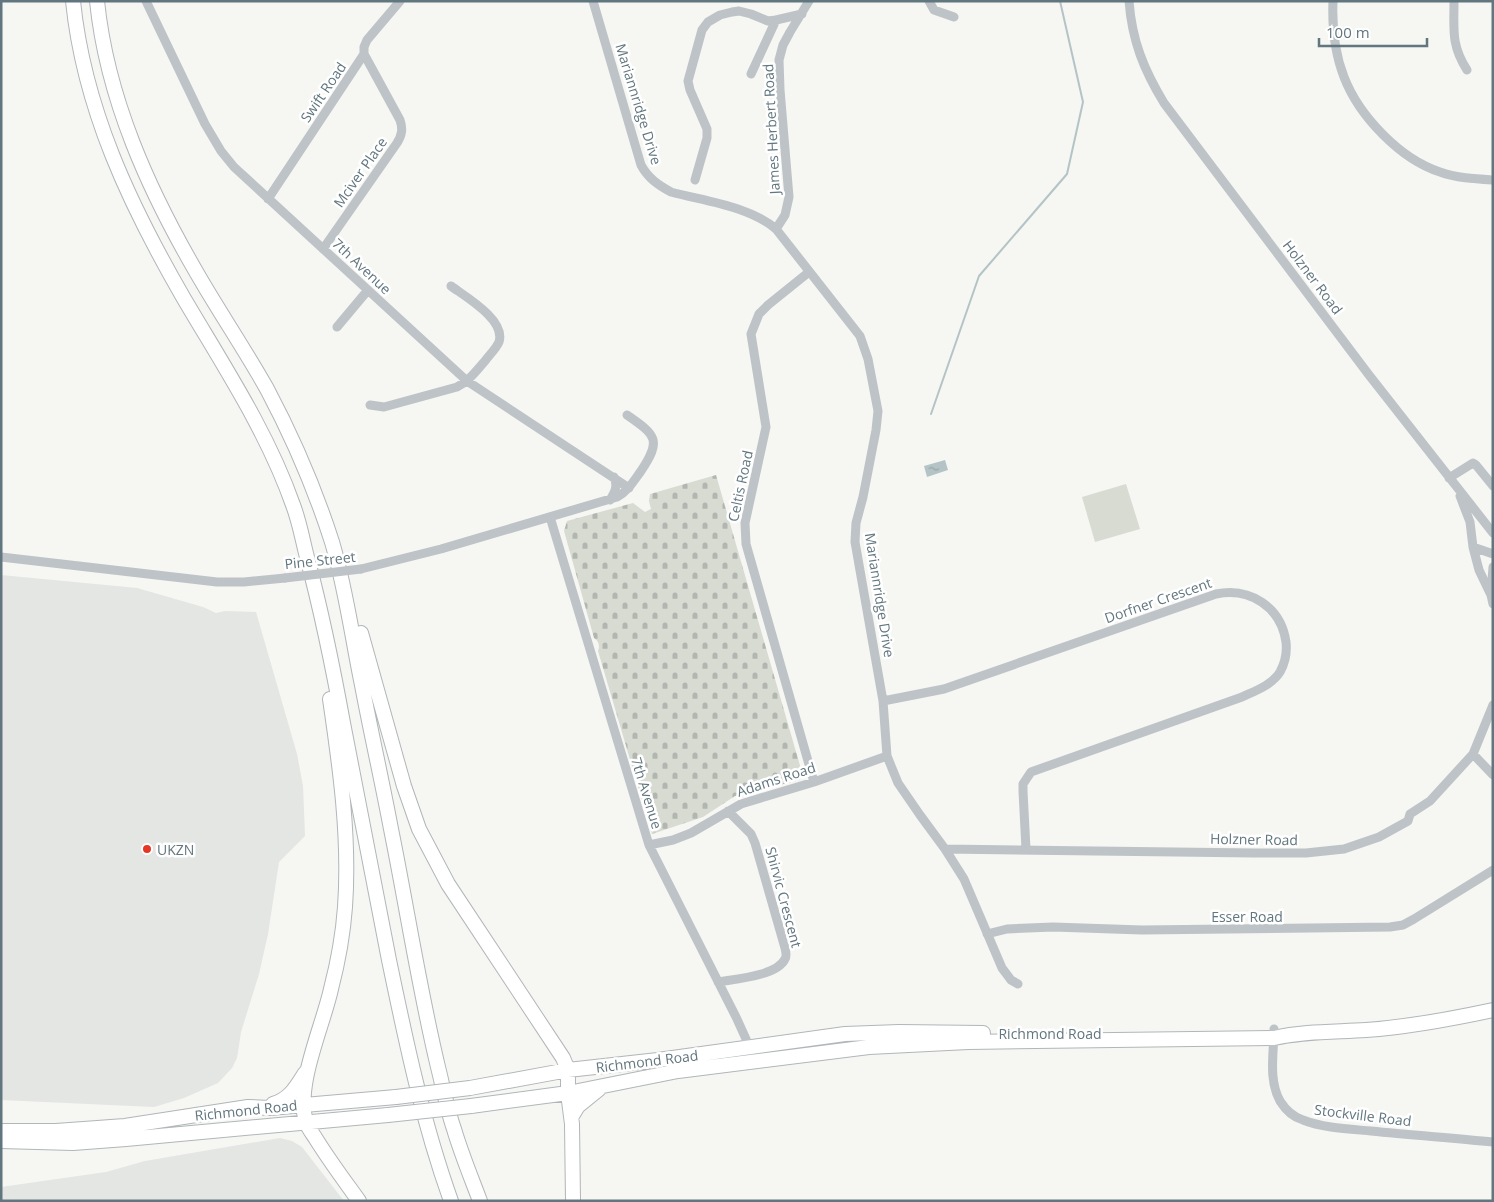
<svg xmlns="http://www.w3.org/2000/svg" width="1494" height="1202" font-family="'Open Sans',sans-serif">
<defs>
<pattern id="cemetery-stones" width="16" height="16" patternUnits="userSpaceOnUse" patternTransform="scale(1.25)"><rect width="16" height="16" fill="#d7dbd2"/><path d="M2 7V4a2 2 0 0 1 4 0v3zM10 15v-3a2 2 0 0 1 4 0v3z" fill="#b2b6b0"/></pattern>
<pattern id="water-ripples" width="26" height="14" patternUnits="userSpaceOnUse" patternTransform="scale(1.25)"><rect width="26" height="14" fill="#b4c4c6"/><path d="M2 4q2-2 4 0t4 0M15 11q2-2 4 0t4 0" fill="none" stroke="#96a4a6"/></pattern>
</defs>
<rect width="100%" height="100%" fill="#f6f6f3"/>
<!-- built -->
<path fill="#e4e6e4" d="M1,575L137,588L203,607L216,613L225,611L256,612L297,754L303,786L305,836L279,862L268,934L259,974L241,1032L237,1058L232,1068L218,1083L184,1098L154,1107L1,1100Z
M280,1138L292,1141L302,1147L344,1201H1V1187L106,1172L145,1161Z"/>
<!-- grass -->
<path fill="#d7dbd2" d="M1126,484L1140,529L1095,542L1082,497Z"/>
<!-- cemetery -->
<path fill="url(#cemetery-stones)" d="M716,475L801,769L800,780L735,796L703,817L652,834L598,651C600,646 599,641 594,638L564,531L567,521L633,503L645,512L651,509L649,501L650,494Z"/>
<!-- water -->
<path fill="url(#water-ripples)" d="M945,460L948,470L927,477L924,466Z"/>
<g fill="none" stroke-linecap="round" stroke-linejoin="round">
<!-- stream -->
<path stroke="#b4c4c6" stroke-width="2" d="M931,414L979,276L1067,174L1083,102L1060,1"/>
<!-- highway casing -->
<g stroke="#b0b6b9" stroke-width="16">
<path id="highway" d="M73,1C84,109 130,205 183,297C223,365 267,431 293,505C300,523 303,543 308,561C322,614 333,668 343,723C358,802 373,881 389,960C406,1042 423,1123 451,1201
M97,1C107,99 149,191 198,275C220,313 245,350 267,389C293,438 315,489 332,542C346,589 352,637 362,685C371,733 382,781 391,829C407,908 419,988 438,1067C443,1087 447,1109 454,1129C461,1153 471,1177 480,1201
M361,633L404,786L419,829L448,884L563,1058L568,1070V1093L572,1124L573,1201
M330,699C340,767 350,838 345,907C343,935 338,962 331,989C323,1026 295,1085 306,1122C308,1128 313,1134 316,1139C329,1160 344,1180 359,1201
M470,1088L568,1070L658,1060L845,1034L899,1032L983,1033
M273,1104C290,1099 296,1087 305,1073
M471,1106L568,1093L678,1071L869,1047L968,1042L1274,1038C1305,1031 1335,1032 1366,1030C1409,1027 1451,1019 1493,1010
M572,1116L578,1106L599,1089
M1,1131H56L125,1126L248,1107L270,1108L396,1097
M1,1141L73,1143L126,1139L388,1115"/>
</g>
<!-- minor -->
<path stroke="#bdc3c6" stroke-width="9" d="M146,1L205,124L221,151L234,167L467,381L629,488
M593,1L641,165C648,178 658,185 671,192C704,201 749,206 776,229L860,336L868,359L878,411L876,430L863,497L856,523L855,542L883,701L887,756L898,783L920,815L945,849L964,879L1002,968L1011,980L1018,984
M929,1L934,10L954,17
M1129,1C1132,41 1144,70 1164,103L1369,375L1493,533
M1333,1C1332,26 1335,54 1344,77C1359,116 1400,159 1440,172C1456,178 1475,179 1493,180
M1454,1C1454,30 1451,45 1467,70
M751,74L776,20
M695,180L707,138V129L690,90L688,81L702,30L708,22L720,15L732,12L739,11L751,14L768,21L776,20L802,14
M268,199L364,54V47L367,40L400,1
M776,229L785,215L789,197L780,90L779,60L783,45L790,32L809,1
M323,249L397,143C402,135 403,129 400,120L364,54
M809,272L768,305L759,314L751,334L766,427L745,523L746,544L814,782
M337,327L368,290
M370,405L384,407L457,387C469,381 476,371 485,361C489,355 496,349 499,342C506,320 466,297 451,286
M1449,478L1473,463L1476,465L1493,486
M1460,496L1470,522L1473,547L1479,570L1491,595
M610,500C615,492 618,486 614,477
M550,517L649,845L736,1017L751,1050
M1473,547L1493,554
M1,557L217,582H244L285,578
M1493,567L1491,595L1493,604
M361,569L441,549L617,497C628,491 633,482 641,471C662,440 656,435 627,415
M883,701L944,689L1216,594C1250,587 1281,607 1286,642C1287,651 1285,663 1280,672C1272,685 1255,691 1242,697L1031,772L1023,784V791L1026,849
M1473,754L1493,775
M649,845L673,840L691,833L741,804L814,782L887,756
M945,849L1255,853H1306L1344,849L1379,837L1408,821L1410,814L1430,801L1473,754L1493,705
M987,934L1007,929L1053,927L1142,930L1390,927L1403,925L1414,919L1493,870
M718,982C735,979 777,976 785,959C787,956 786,952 785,948L755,843L751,834L728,811
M1274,1029C1274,1053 1268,1079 1280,1101C1285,1109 1293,1117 1303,1120C1323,1128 1349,1129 1371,1131C1411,1135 1452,1138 1493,1142"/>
<!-- highway -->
<use href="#highway" stroke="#fff" stroke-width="14"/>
<!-- highway-bridge casing -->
<g stroke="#b0b6b9" stroke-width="16" stroke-linecap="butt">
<path id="highway-bridge" d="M396,1097L470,1088
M388,1115L471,1106"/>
</g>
<!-- minor-bridge -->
<path stroke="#bdc3c6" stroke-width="9" d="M285,578L361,569"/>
<!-- highway-bridge -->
<use href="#highway-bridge" stroke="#fff" stroke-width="14"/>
</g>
<!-- markers -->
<circle fill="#e43726" stroke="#fff" stroke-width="2" cx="147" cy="849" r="5"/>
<g text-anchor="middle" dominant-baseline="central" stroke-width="5" stroke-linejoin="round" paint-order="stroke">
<!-- street labels -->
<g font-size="14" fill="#61767e" stroke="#fff">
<text transform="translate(323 92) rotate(-56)">Swift Road</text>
<text transform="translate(639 104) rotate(73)">Mariannridge Drive</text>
<text transform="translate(771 129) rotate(-93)">James Herbert Road</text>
<text transform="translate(360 172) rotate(-55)">Mciver Place</text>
<text transform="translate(362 266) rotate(43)">7th Avenue</text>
<text transform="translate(1313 277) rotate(53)">Holzner Road</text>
<text transform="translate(740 486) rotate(-78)">Celtis Road</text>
<text transform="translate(320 560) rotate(-6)">Pine Street</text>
<text transform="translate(880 595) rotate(81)">Mariannridge Drive</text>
<text transform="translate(1158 600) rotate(-19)">Dorfner Crescent</text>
<text transform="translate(776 779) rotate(-18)">Adams Road</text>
<text transform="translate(647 793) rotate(73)">7th Avenue</text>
<text transform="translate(1254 839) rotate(1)">Holzner Road</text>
<text transform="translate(784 897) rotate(75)">Shirvic Crescent</text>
<text x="1247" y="916">Esser Road</text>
<text x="1050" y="1033">Richmond Road</text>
<text transform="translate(647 1061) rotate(-7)">Richmond Road</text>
<text transform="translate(246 1110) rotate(-6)">Richmond Road</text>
<text transform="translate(1363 1115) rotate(7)">Stockville Road</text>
</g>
<!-- poi labels -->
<g font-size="14" fill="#61767e" stroke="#fff" text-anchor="start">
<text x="157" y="849">UKZN</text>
</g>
</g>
<!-- border -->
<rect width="1494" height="1202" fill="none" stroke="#61767e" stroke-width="5"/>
<!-- scale -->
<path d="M1319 38v8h108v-8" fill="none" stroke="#61767e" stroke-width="2.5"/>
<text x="1326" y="38" font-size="15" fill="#61767e" stroke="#ffffff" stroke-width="4" paint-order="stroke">100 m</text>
</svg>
